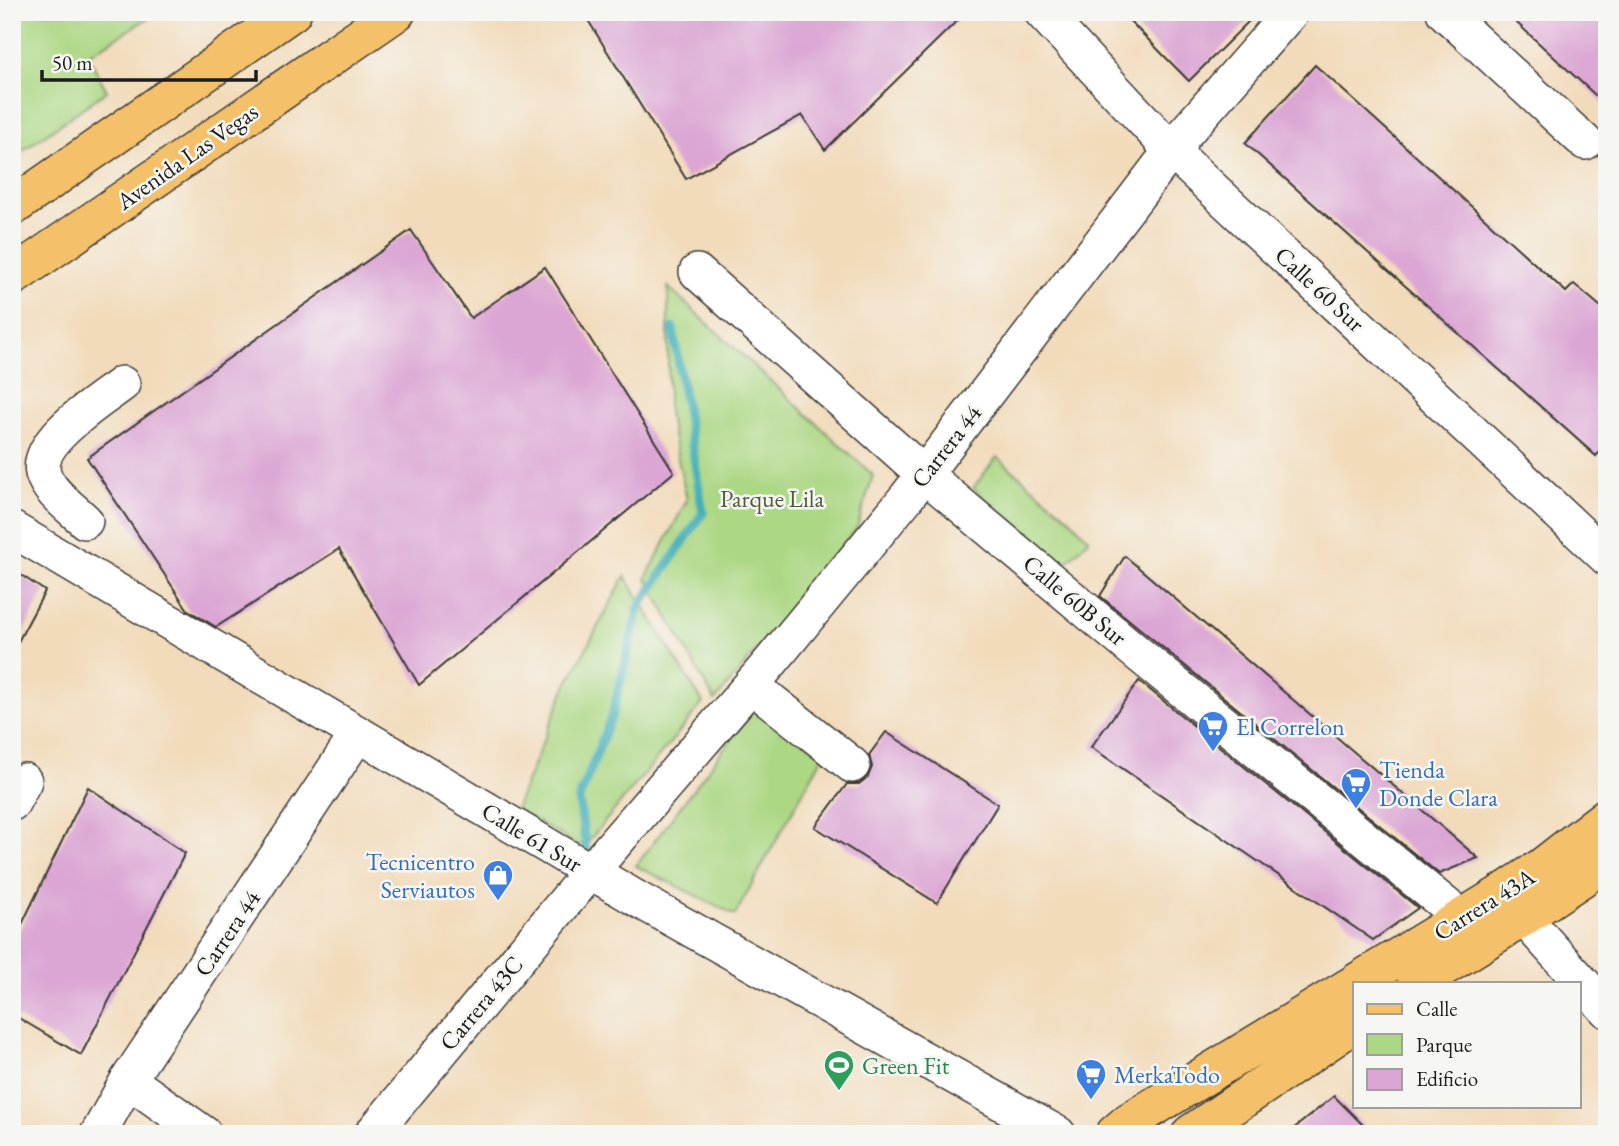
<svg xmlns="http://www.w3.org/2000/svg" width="1619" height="1146" font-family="'EB Garamond',serif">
<rect width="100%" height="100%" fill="#f6f6f2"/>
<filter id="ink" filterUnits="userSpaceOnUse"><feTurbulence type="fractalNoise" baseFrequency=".0143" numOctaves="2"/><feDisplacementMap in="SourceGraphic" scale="14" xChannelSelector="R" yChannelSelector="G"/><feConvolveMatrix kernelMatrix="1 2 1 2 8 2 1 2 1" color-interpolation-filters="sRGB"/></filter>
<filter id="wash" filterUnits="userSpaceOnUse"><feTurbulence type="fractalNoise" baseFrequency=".00686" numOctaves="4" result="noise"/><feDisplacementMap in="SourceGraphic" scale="28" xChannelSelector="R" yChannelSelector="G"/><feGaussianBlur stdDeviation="1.57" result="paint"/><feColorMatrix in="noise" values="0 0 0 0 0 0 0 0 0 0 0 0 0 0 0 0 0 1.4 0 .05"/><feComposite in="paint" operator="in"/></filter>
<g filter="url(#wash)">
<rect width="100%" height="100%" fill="#f2dbbb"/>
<!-- green -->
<path fill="#acd783" stroke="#647a50" stroke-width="2" d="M12,12H158L88,55L107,91L12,158Z
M668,287L873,475L857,528L715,701L646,578L687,500L668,413Z
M997,457L1069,518L1089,539L1065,564L973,488Z
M625,576L703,703L583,848L515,809L566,686Z
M758,703L823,756L735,915L636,866Z"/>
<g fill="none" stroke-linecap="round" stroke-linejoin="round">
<!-- stream -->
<path stroke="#3cadb7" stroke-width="9" d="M586,850L579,799L612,715L639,607L703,513L673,328"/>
</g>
<g id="blocks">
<!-- building -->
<path fill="#dba6d4" d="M583,12H966L825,150L802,115L686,179Z
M1121,12H1258L1189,81Z
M1505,12H1607V106Z
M1315,65L1566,292L1574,284L1607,312V444L1596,456L1245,143Z
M411,230L471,318L545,267L674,472L419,685L339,549L216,627L188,610L87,458Z
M1125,556L1478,858L1439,874L1100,596Z
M12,569L45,591L12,653Z
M1139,681L1418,908L1373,940L1091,747Z
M886,732L998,804L937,903L815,827L847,784H859L868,777L872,767L869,755Z
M88,787L185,853L81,1055L12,1014V945Z
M1334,1096L1372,1134H1287Z"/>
</g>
</g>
<g filter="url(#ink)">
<use href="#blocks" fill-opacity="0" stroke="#3c3934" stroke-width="2"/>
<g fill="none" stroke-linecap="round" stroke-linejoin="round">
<!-- minor casing -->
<g stroke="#3c3934" stroke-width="38">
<path id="minor" d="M1042,12L1171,150L1607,558
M1444,12L1585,142
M697,272L925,475L1136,652L1447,906L1458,921
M85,521C72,508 48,492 43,473C35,440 100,401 122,384
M12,529L639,900L1058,1134
M751,685L852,765
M12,803L24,781
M1523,917L1607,1010
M128,1080L204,1134
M98,1134L128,1080L358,734
M372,1134L590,872L769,664L906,498L1184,134L1291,12"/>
</g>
<!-- major casing -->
<g stroke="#3c3934" stroke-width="41">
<path id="major" d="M12,207L292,12
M12,277L396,12
M1356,983L1497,897L1544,866L1607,817
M1417,983L1523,917L1607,861
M1115,1134L1129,1122L1355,984
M1191,1134L1355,1023"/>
</g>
<!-- minor -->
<use href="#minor" stroke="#fff" stroke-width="35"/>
<!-- major -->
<use href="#major" stroke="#f4c16a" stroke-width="38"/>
</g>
</g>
<!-- icons -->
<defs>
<g id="supermarket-pin" transform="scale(1.575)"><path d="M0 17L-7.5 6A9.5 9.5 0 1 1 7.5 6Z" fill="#3f7fe0" stroke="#f6f6f2"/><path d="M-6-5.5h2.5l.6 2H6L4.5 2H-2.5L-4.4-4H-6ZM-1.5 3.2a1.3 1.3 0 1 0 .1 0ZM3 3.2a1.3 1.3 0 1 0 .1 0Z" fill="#fff"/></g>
<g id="shop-pin" transform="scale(1.575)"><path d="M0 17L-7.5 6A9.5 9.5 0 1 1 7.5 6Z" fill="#3f7fe0" stroke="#f6f6f2"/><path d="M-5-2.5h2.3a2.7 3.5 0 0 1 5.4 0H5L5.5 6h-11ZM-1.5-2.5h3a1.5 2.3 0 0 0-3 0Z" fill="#fff"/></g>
<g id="stadium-pin" transform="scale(1.575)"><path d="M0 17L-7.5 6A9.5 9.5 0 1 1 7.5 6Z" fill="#2e9e5b" stroke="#f6f6f2"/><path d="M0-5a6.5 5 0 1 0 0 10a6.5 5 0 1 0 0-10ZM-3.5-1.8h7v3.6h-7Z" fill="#fff"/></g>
</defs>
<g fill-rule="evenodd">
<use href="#supermarket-pin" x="1213" y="726"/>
<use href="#supermarket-pin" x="1356" y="783"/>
<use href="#shop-pin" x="498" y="875"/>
<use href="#stadium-pin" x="839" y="1065"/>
<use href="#supermarket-pin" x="1091" y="1074"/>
</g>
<g text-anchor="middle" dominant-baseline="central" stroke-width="5" stroke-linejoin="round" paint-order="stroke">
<!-- street labels -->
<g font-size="24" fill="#1c1c1c" stroke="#f6f6f2">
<text transform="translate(187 156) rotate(-35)">Avenida Las Vegas</text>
<text transform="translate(1320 289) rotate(43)">Calle 60 Sur</text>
<text transform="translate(946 446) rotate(-52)">Carrera 44</text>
<text transform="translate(1075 600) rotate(40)">Calle 60B Sur</text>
<text transform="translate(532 837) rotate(31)">Calle 61 Sur</text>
<text transform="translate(1484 904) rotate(-32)">Carrera 43A</text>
<text transform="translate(227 933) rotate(-56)">Carrera 44</text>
<text transform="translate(481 1003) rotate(-50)">Carrera 43C</text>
</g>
<!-- park labels -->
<g font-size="24" fill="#4e5d40" stroke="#f6f6f2">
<text x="772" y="498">Parque Lila</text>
</g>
<!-- shop labels -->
<g font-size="24" fill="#366cbe" stroke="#f6f6f2" text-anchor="start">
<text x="1236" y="726">El Correlon</text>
<text x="1379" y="769">Tienda<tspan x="1379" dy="28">Donde Clara</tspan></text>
<text x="475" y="861" text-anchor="end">Tecnicentro<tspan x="475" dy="28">Serviautos</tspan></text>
<text x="1114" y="1074">MerkaTodo</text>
</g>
<!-- leisure labels -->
<g font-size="24" fill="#27864d" stroke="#f6f6f2" text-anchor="start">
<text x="862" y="1065">Green Fit</text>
</g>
</g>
<!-- margin -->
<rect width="1619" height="1146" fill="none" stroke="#f6f6f2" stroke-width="42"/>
<!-- legend -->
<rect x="1353" y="982" width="228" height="126" fill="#f6f6f2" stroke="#9f9f9c" stroke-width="2"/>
<rect x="1367" y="1004" width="35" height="10" fill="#f4c16a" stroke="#9f9f9c" stroke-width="2"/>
<text x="1416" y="1016" font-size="21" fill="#1c1c1c">Calle</text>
<rect x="1367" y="1034" width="35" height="21" fill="#acd783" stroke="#9f9f9c" stroke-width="2"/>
<text x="1416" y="1052" font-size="21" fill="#1c1c1c">Parque</text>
<rect x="1367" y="1069" width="35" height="21" fill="#dba6d4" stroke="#9f9f9c" stroke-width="2"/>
<text x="1416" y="1086" font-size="21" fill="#1c1c1c">Edificio</text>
<!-- scale -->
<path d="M42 70v10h214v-10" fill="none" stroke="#1c1c1c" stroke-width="3.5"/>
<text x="52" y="70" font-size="21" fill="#1c1c1c" stroke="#f6f6f2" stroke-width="5" paint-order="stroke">50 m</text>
</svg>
